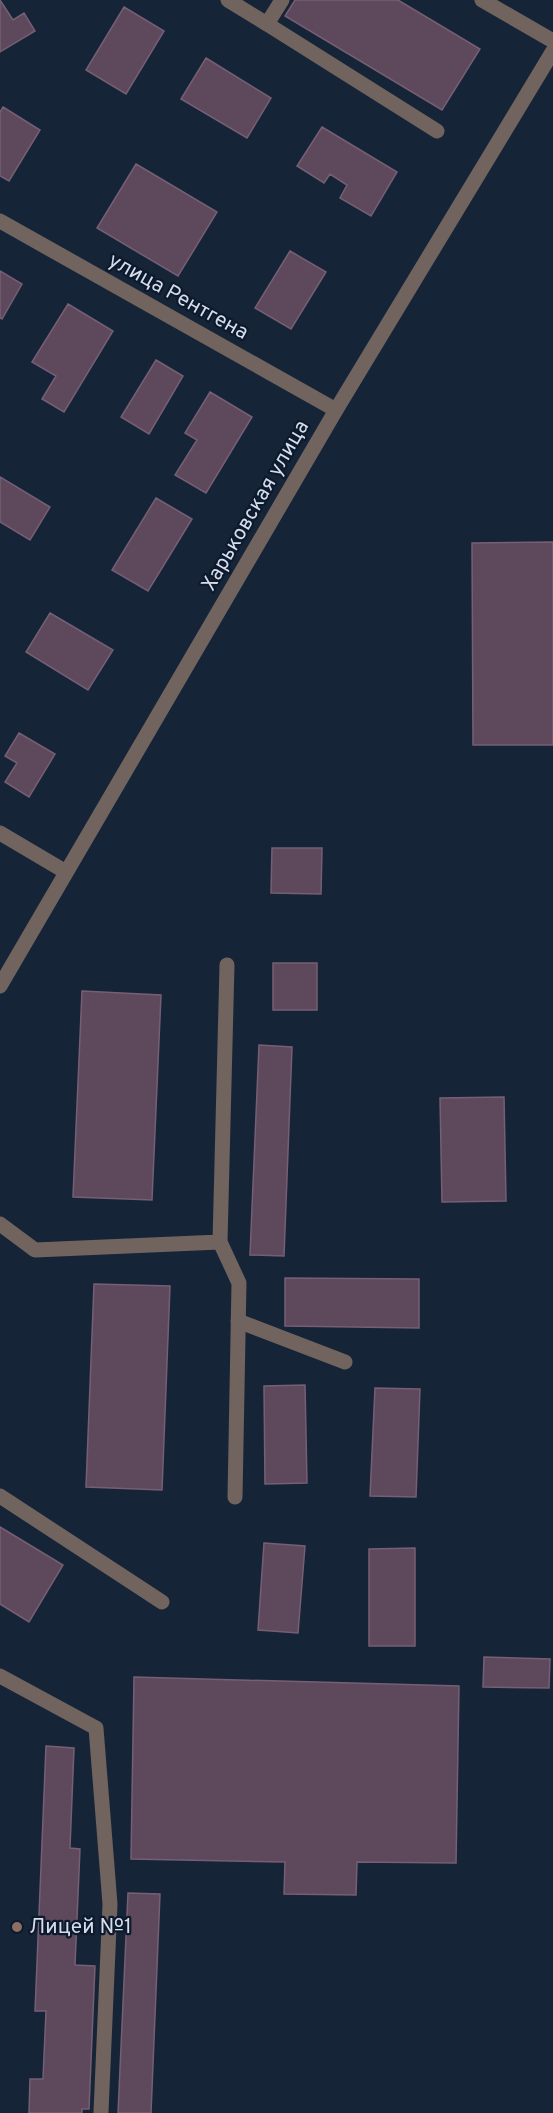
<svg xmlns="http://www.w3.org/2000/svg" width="553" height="2113" font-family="Overpass,sans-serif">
<rect width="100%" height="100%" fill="#162438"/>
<!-- building -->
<path fill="#5e485c" stroke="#765f74" stroke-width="1.5" d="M0,0L13,20L24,13L35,31L0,52Z
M295,0H398L480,49L442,110L285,16Z
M124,7L164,31L126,94L86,70Z
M206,58L271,98L247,138L181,99Z
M3,107L40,130L9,181L0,176V112Z
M322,127L397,172L371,216L340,198L347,185L330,174L324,183L297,166Z
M136,164L217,212L178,276L97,228Z
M290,251L326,272L291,329L255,308Z
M0,271L22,284L2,319L0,318Z
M68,304L113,331L64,412L42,399L56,376L32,362Z
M156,360L183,376L149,434L121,417Z
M210,392L252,417L206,493L175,475L197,440L185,433Z
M0,477L50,507L30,540L0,522Z
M156,498L192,519L148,591L112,570Z
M553,542V745H473L472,543Z
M50,613L113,650L88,690L26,652Z
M19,733L55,754L29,797L5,782L17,763L5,756Z
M272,848H322L321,894L271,893Z
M273,963H317V1010H273Z
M82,991L161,995L152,1200L73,1197Z
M259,1045L292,1047L284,1256L250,1255Z
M504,1097L506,1201L442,1202L440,1098Z
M285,1278L419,1279V1328L285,1326Z
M94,1284L170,1286L162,1490L86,1487Z
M305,1385L307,1483L265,1484L264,1386Z
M375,1388L420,1389L416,1497L370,1496Z
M0,1527L63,1565L29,1622L0,1604Z
M264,1543L305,1546L298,1633L258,1630Z
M415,1548V1646H369V1549Z
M484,1657L550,1659L549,1688L483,1687Z
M134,1677L459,1686L456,1863L357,1862L356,1895L284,1894L285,1862L131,1859Z
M46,1746L74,1748L70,1848L80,1849L75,1965L95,1966L89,2109H82V2113H29L30,2079H43L46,2011H35Z
M128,1893L160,1894L151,2113H118Z"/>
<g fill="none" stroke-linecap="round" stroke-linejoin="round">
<!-- service -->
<path stroke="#71635e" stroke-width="15" d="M228,0L267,24
M282,0L267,24L437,131
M0,1224L35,1250L220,1242L239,1283L235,1497
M220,1242L227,965
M238,1321L345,1362
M0,1496L162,1602
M0,1676L96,1728L110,1904L101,2112"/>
<!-- minor -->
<path stroke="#71635e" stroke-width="15" d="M0,221L336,410
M0,833L66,872"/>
<!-- tertiary -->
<path stroke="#71635e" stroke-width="15" d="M482,0L553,41
M0,986L336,410L553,51"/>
</g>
<!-- markers -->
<circle fill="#8d6e63" stroke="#0d1a2e" stroke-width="2" cx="17" cy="1927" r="6"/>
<g text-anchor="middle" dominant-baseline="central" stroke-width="4.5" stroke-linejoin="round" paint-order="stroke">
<!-- street labels -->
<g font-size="21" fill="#d4deeb" stroke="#0d1a2e">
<text transform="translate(178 297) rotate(29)">улица Рентгена</text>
<text transform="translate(256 506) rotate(-60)">Харьковская улица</text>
</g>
<!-- poi labels -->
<g font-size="21" fill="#d4deeb" stroke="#0d1a2e" text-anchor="start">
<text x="29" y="1927">Лицей №1</text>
</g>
</g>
</svg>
